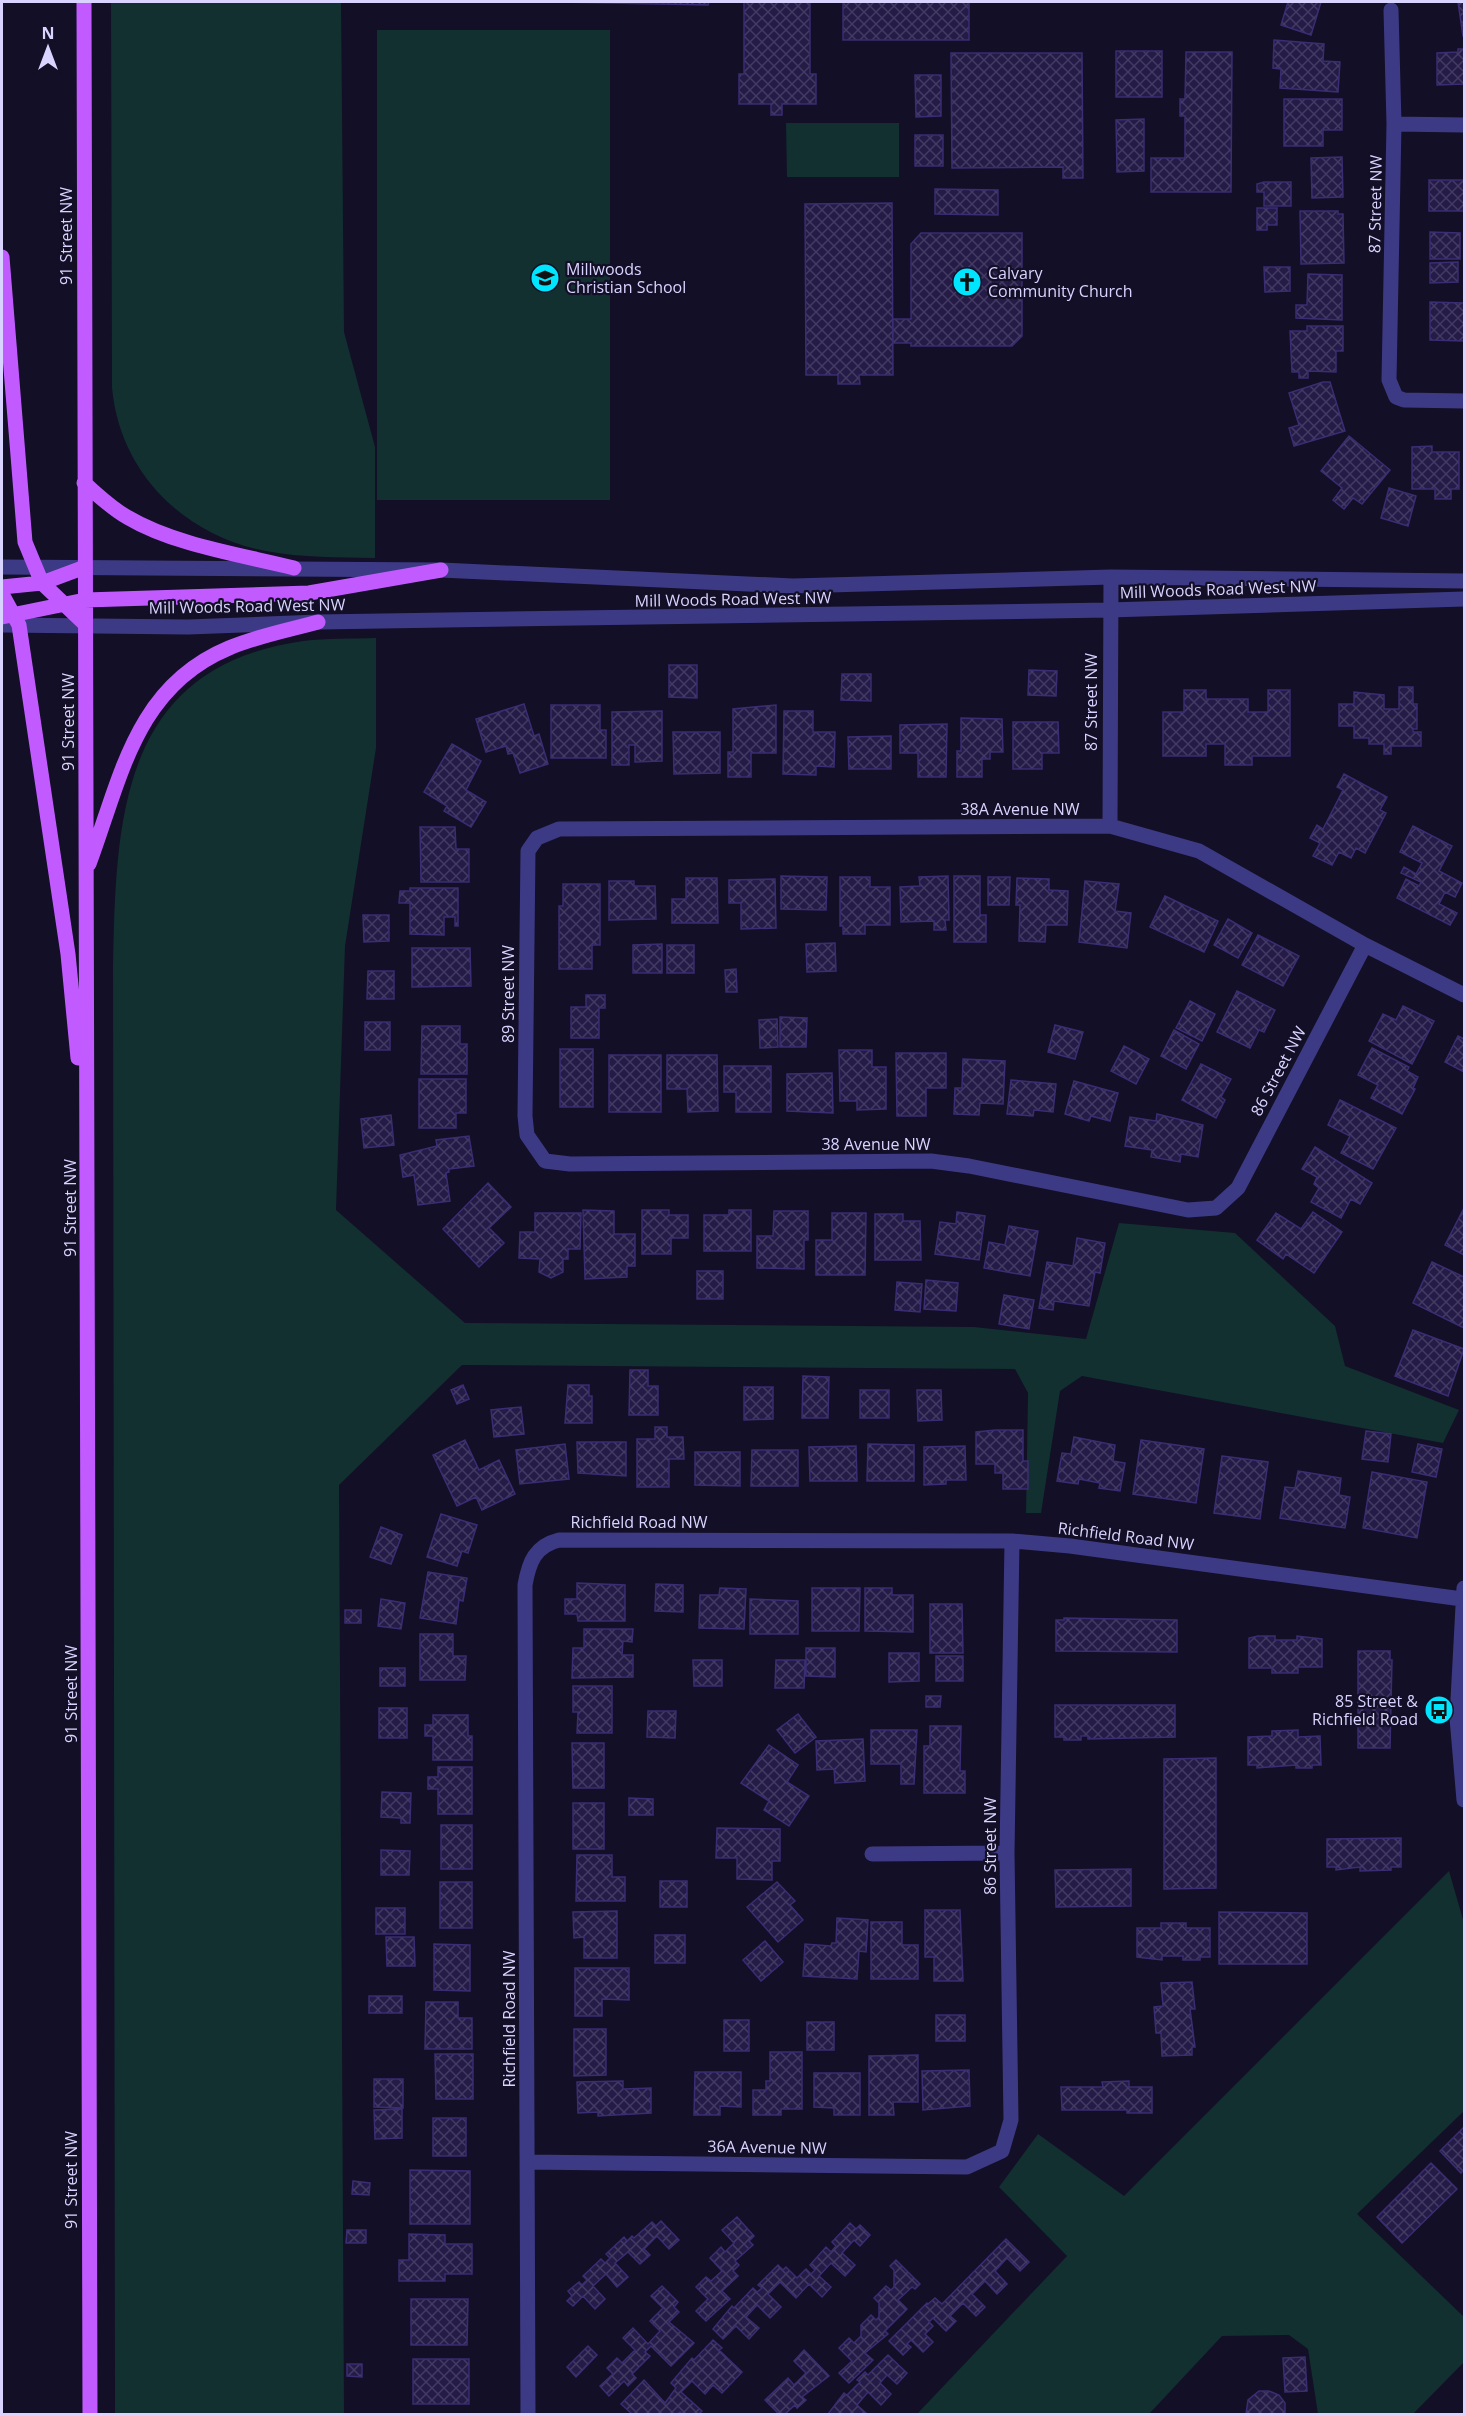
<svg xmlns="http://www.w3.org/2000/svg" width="1466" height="2416" font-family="'Open Sans',sans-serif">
<defs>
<pattern id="building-cross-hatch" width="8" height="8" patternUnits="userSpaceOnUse" patternTransform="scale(1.5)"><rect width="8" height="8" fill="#241b47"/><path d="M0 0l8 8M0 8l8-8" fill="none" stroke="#433b63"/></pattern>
</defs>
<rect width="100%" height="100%" fill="#130f26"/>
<!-- green -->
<path fill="#12302f" d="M111,2H341L344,332L375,447V558C339,557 302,558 266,551C184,536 119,472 112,387Z
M377,30H610V500H377Z
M786,123H899V177H787Z
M376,638V748L345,946L336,1210L465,1323L974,1327L1086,1339L1119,1223L1235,1233L1335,1326L1345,1366L1459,1410L1443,1443L1082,1376L1060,1391L1041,1513H1026L1028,1393L1015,1369L462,1365L339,1485L344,2414H115L113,966C116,818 120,667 303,641C327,638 352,639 376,638Z
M1449,1871L1464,1923V2111L1357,2214L1464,2317V2362L1413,2414H1318L1308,2349L1289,2335L1222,2336L1149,2414H917L1067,2256L999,2187L1038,2134L1124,2196Z"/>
<!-- building -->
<path fill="url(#building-cross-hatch)" stroke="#3b2d73" stroke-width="1.5" d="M558,2H709L708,5Z
M744,2H810V74H816V104H782V115H771V104H739V74H744Z
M843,2H969V40H843Z
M1288,2H1321L1311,35L1281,25Z
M1458,2H1464V36H1463Z
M1274,40L1324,44L1323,61L1340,62L1338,92L1280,88L1281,69L1273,68Z
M1458,49H1464V84L1437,85V53L1458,52Z
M1116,51H1162V97H1116Z
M1186,52H1232L1231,192H1151V158H1185V116H1180V99H1185Z
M951,53H1082L1083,178H1063V167L952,168Z
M915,75H941V116L916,117Z
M1284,99H1342V130H1323V146H1284Z
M1144,119V171L1117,172L1116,120Z
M915,135H943V166H915Z
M1342,157L1343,197L1312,198L1311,158Z
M1429,180H1464V211H1429Z
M1264,182H1291V206H1264V192H1257V184Z
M935,189L998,190V215L935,214Z
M892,203L893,375H859L860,384H838V375H806L805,204Z
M1257,208H1277V225H1267V230H1257Z
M1300,211H1338V214H1343L1344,263L1301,264Z
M1430,232L1460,233V259H1430Z
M921,233H1022V336L1012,346H911V343H893V319H911V244Z
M1458,262V282L1430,283V263Z
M1264,267H1290V291L1265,292Z
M1308,274L1342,275V320L1296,318V305H1307Z
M1430,302L1464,303V341L1430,340Z
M1307,326H1343V351H1336V372L1308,371V378H1299V372H1292L1290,331H1307Z
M1323,382H1330L1345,431L1294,446L1289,428L1299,425L1289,393Z
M1349,436L1390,470L1362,504L1353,498L1344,509L1333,500L1342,488L1321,471Z
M1432,446V452H1459V489H1451V499H1435V489H1412V447Z
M1389,488L1416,496L1408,526L1381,518Z
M669,665H697V698L669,697Z
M1029,670L1057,671L1056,696L1028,695Z
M842,674H871V701L841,700Z
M1399,687H1413V704H1417V729H1413V732H1421V746H1391V754H1384V744H1369V738H1354V726H1339V704H1354V692L1384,695V709H1399Z
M1184,690H1206V699H1248V712H1268V690H1290V756H1252V765H1225V744H1206V756H1163V712H1184Z
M524,704L534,736L539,734L548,764L520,773L513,753L508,754L506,746L486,752L476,719Z
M551,705H600V730H606V758H551Z
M776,705V753H751V777H728V752H733V709Z
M662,711V761L635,762V745H629V765H612V712Z
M784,711H813V732H835L834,767L816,766V775L783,774Z
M961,718L1002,719L1003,752H990V759H982V777H957V751H961Z
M1013,722H1058L1059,753H1042V769H1013Z
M947,724L946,777H918V753H900V725Z
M673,732H720V773L674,774Z
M891,736V769H849L848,737Z
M452,744L481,761L466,790L486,802L471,827L444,811L447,806L424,792Z
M1344,774L1387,797L1380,810L1386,813L1365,853L1356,848L1351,858L1339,852L1332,865L1313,856L1320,843L1310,838L1317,825L1323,829L1343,790L1337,787Z
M1413,826L1452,846L1439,871L1462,883L1455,897L1445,892L1439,904L1457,913L1450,925L1397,898L1406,879L1419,886L1421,882L1401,873L1404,867L1416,874L1422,863L1400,852Z
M420,827H455L456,849H469V882H421Z
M781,876L827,877L826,910L781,909Z
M948,876L949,920H945L946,930H934V921L901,922L900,887L920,886L919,877Z
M954,876H980V915H986V942H954Z
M840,877H870V887H890V925H865V934H843V926H840Z
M988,877H1010L1009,905H988Z
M686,878H717L718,923H672V899H686Z
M1017,878L1049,879V890L1068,891L1067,925H1046L1045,942L1019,941L1020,905H1016Z
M775,879L776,928L741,929V903H729V880Z
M609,881H634V886H655L656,919L609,920Z
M1085,881L1119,884L1115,911L1131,913L1127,948L1079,942Z
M563,884H600V945H592V969H559V906H563Z
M410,888H458V926H455V917H444V935L410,934V903H399L400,891H410Z
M1165,896L1218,921L1204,952L1150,927Z
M363,915H389V941L364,942Z
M1228,919L1252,933L1238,958L1214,945Z
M1258,935L1299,956L1283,986L1242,965Z
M835,943L836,971L807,972L806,944Z
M662,944V973H633V945Z
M667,945H694V973H667Z
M412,948H470L471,986L412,987Z
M736,969L737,992H726L725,970Z
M368,971H394V999H367Z
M1237,991L1275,1010L1264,1032L1259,1030L1250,1048L1217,1032Z
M586,995H605V1008H599V1038H571V1007H586Z
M1190,1001L1215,1014L1202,1041L1176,1028Z
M1403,1006L1434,1021L1412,1064L1369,1041L1383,1014L1396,1020Z
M780,1017L807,1018L806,1047H780Z
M777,1019L778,1047L760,1048L759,1020Z
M365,1022H390V1050H365Z
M1055,1025L1083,1032L1075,1059L1048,1052Z
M422,1026H460V1044H467V1074H421Z
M1174,1030L1199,1044L1186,1069L1161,1056Z
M1458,1036L1464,1039V1072L1445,1062Z
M1124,1046L1149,1059L1136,1084L1111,1071Z
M1372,1048L1409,1067L1407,1071L1418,1077L1413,1088L1415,1089L1402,1114L1371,1098L1378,1085L1358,1075Z
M560,1049H593V1107H560Z
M839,1050H872V1067H886V1109L857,1110V1101H840Z
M896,1053H946V1088H926V1116H897Z
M609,1055H661V1112H609Z
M667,1055H717L718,1111L688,1112L687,1089H667Z
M963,1059L1005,1061L1003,1104L980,1103L979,1115L954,1114L955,1088H962Z
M1201,1064L1231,1079L1221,1097L1225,1100L1216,1118L1182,1100Z
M724,1066H771V1112H736V1092H724Z
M832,1073L833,1113L787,1111V1074Z
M419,1079H466V1113H456V1128H419Z
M1011,1080L1056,1084L1053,1112L1034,1110L1033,1116L1007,1114Z
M1074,1081L1118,1093L1110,1121L1091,1116L1089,1121L1065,1114Z
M1340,1100L1396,1128L1373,1169L1341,1153L1350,1136L1328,1125Z
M1157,1114L1203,1125L1198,1157L1181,1154L1180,1162L1151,1157L1152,1150L1125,1146L1130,1117L1156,1121Z
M391,1115L394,1145L364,1148L361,1119Z
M469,1136L474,1166L449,1169V1172L446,1173L450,1201L418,1205L414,1175L403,1177L400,1155L437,1146L436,1140Z
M1315,1147L1372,1183L1360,1204L1351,1199L1341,1218L1311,1202L1319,1188L1314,1184L1317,1177L1302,1169Z
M488,1183L511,1207L489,1228L504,1243L479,1267L443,1229Z
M1464,1208V1255L1445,1245Z
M583,1210L614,1211V1234H635V1266H627V1277L585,1279Z
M642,1210H669V1215H688V1238H671V1254H642Z
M729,1210H751V1251H704V1215H729Z
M774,1211H808V1240H804V1269L757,1268V1236H773Z
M957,1212L985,1216L979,1260L935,1254L940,1222L956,1224Z
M1313,1212L1342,1232L1314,1273L1286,1254L1283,1259L1257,1240L1276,1213L1301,1229Z
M535,1213H581L580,1249H568V1259H563V1272L551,1278L539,1272L540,1259L519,1258L520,1232H535Z
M832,1213H866L865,1275H816V1240H832Z
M875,1214H903V1221H920L921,1260H875Z
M1009,1226L1038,1231L1030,1276L984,1268L989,1242L1005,1245Z
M1077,1238L1105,1243L1100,1273L1095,1272L1089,1306L1054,1301L1053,1310L1039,1308L1047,1262L1073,1266Z
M1432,1262L1464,1277V1328L1413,1303Z
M697,1271H723V1299H697Z
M926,1280L958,1283L956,1311L924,1309Z
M897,1282L922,1284L920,1312L895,1310Z
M1004,1295L1034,1300L1029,1329L999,1324Z
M1413,1330L1464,1349L1448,1396L1395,1376Z
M630,1370H648V1386H658V1415H629Z
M803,1376L829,1377L828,1418H802Z
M463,1385L469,1399L457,1404L451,1390Z
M568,1385H589V1396H592V1423H565Z
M744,1387H773V1419L744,1420Z
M860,1390H889V1418H860Z
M917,1390H941L942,1420L918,1421Z
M521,1407L524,1434L494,1437L491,1410Z
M655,1427H667V1437H683L684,1459H669V1487H637V1439H655Z
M996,1430H1023V1461H1028V1489H1003V1473H995V1464H976V1432Z
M1366,1431L1391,1434L1388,1462L1362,1459Z
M1074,1437L1115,1445L1113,1461L1125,1463L1120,1491L1099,1488L1100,1483L1079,1479L1078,1484L1057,1481L1062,1453L1071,1454Z
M465,1440L479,1470L499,1460L515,1494L482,1510L476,1497L457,1506L433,1455Z
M1141,1440L1204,1449L1196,1503L1133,1494Z
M577,1442H626V1476L578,1473Z
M565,1444L569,1479L520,1484L516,1450Z
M868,1444L914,1445V1481H867Z
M1418,1444L1442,1449L1436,1477L1412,1472Z
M856,1446L857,1481H810L809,1447Z
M965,1446L966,1480H946V1484L924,1485V1447Z
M752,1450H798V1486H751Z
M695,1452H740V1486L695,1485Z
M1222,1456L1268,1462L1260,1519L1214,1513Z
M1298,1471L1341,1478L1339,1495L1350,1497L1345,1528L1280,1518L1285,1487L1295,1488Z
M1372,1472L1427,1482L1417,1538L1363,1528Z
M441,1514L477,1525L468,1553L462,1551L457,1566L427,1557Z
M381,1527L402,1535L391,1564L370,1557Z
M428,1572L467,1578L463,1601L459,1600L456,1624L420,1618Z
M577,1583L625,1585V1621H578L577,1614H565V1599H577Z
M656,1584L683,1585V1612L655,1611Z
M720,1588L746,1589L744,1629L699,1628L700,1595H719Z
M812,1588H860L859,1631H812Z
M865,1588H892V1595H913V1632L865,1631Z
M381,1599L405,1603L401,1629L378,1626Z
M750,1599L798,1601V1634H750Z
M930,1604H962L963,1653H930Z
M345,1610H361V1623H345Z
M1064,1618L1177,1620V1652L1056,1651V1620H1064Z
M584,1629H633L632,1642L623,1641L622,1655H633V1677L572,1678L573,1648H584Z
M420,1634H453V1656H466L465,1680H420Z
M1258,1636H1275V1640H1297V1636L1322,1639V1667H1298V1673H1272V1668H1249V1638Z
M806,1648H835V1677L806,1676Z
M1358,1651H1390V1660H1392L1390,1748H1358Z
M889,1653H919V1681L889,1682Z
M936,1656H963V1681H936Z
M693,1660H722V1686H694Z
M776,1660H805L804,1688H775Z
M380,1668H405V1686H380Z
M573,1686H612V1733H577L578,1712H573Z
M926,1696H941L940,1707H926Z
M1055,1705H1175V1737L1088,1739V1736H1081V1740H1064V1737H1055Z
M379,1708H407V1738H379Z
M648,1711H676L675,1738L647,1737Z
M798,1714L816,1737L795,1753L777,1730Z
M433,1715H468V1736H472V1760H433V1736H425V1725H433Z
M930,1726H961L960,1771H965V1793H924V1746H930Z
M871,1730H917L914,1784H901V1764H871Z
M1298,1730V1737L1320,1736L1321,1765H1312V1768H1296V1765L1257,1768V1765H1248V1737L1272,1736V1731Z
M863,1739L865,1781L835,1783L834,1769L817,1770L816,1741Z
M572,1743H604V1788H573Z
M769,1745L798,1765L787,1782L809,1796L789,1826L764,1810L769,1801L741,1783Z
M1216,1758V1888L1164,1889V1759Z
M438,1767H472V1814H438V1789H428V1777H438Z
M382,1792L411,1793L410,1823H401V1818L381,1817Z
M629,1798L653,1799V1815H629Z
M573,1803H604V1849H573Z
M441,1825H472V1869H441Z
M717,1828L780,1829V1861H772V1880L737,1879V1858H716Z
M1401,1838V1867H1391V1870L1360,1871V1867L1336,1870V1867H1327V1839Z
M381,1850L410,1851L409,1875H381Z
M577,1855H612V1877H625V1901H576Z
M1131,1869V1906L1056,1907L1055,1870Z
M660,1881H687V1907H660Z
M440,1882H472V1928H440Z
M777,1882L795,1901L790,1905L803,1920L778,1942L747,1907Z
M376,1908H405V1934H376Z
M925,1910H960L963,1981H934V1957H925Z
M617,1911V1958H584V1937L574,1938L573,1912Z
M1219,1912L1307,1913V1964H1219Z
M837,1918L868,1920L866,1952L859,1951L857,1979L803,1976L805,1944L831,1946L832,1943H836Z
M871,1922H902V1945H918V1979H871Z
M1161,1923H1186V1928H1210V1957H1200V1960H1183V1956H1162V1960L1137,1957V1928H1161Z
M655,1935H685V1963H655Z
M386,1937H414L415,1966H387Z
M765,1941L783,1962L761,1981L743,1960Z
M434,1944L470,1945V1991L434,1990Z
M575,1968H629V2000L602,1999V2016H575Z
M1192,1982L1195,2009H1190L1195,2047H1192V2055L1162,2056L1161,2033H1156L1154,2007L1163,2006L1161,1983Z
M369,1996H402V2013H369Z
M426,2002H458V2018H472V2049H425Z
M936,2015H965V2041H936Z
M724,2020H749V2051H724Z
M807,2022H834V2050H807Z
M574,2029H606V2075L574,2076Z
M770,2052H802V2109H781V2115H753V2090H766V2081H770Z
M435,2054H473V2099H436Z
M918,2055V2102H893L894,2115H869V2056Z
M969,2070L970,2106L923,2110L922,2071Z
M695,2072H741V2107L720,2106V2115H694Z
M814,2073H860V2115H834V2108L814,2107Z
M374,2079H403V2108L374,2107Z
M623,2081V2089L651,2088V2113L598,2116V2112L578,2113L577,2082Z
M1129,2081V2087H1152V2113H1127V2110H1062L1061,2087H1103L1102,2082Z
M402,2109V2138L375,2139L374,2110Z
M433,2118H466V2156H433Z
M1464,2127V2169L1461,2173L1440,2151Z
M1431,2163L1457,2189L1402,2243L1377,2217Z
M410,2170L470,2171V2224H410Z
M353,2181L370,2183L369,2195L352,2194Z
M737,2217L754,2236L749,2241L753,2245L735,2261L739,2265L733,2271L738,2276L722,2291L730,2299L706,2321L696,2311L708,2299L696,2287L706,2277L711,2281L722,2271L710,2258L721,2247L725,2252L734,2243L722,2230Z
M661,2221L679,2240L669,2249L657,2236L644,2249L650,2255L640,2264L628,2252L615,2263L628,2277L617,2287L606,2274L593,2286L605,2299L595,2309L583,2296L573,2306L567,2301L572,2296L568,2291L579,2282L582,2285L587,2280L583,2276L601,2259L605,2263L610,2258L606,2254L624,2237L627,2241L632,2236L634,2238L652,2222L656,2226Z
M850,2223L856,2229L860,2225L870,2235L860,2246L854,2240L842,2253L855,2265L845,2276L831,2263L819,2276L831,2287L822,2297L809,2284L796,2298L780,2282L768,2294L781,2307L770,2318L757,2305L746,2317L759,2328L749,2339L736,2326L723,2339L713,2329L732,2306L734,2308L753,2288L757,2292L762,2288L758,2285L778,2265L783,2270L786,2267L797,2278L806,2269L811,2274L815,2270L810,2265L826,2247L831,2252L836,2246L832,2242Z
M347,2230H366V2243H346Z
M409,2234L445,2235V2244H472V2274H445V2281H399V2260H409Z
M1006,2239L1029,2262L1020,2271L1007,2258L995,2271L1007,2284L997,2294L985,2281L972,2294L985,2307L976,2316L963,2303L950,2316L956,2321L946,2331L933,2318L929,2322L933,2326L925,2334L933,2342L923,2352L911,2340L907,2344L911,2347L903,2355L889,2341L927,2303L928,2304L935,2298L942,2304Z
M896,2260L920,2284L915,2289L912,2287L898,2300L907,2309L885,2331L888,2334L865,2353L873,2360L849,2383L839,2373L852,2361L839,2348L849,2338L854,2343L861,2336V2325L871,2315L876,2320L879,2317V2303L874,2298L886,2286L891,2290L894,2287V2270L890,2266Z
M662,2286L678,2302L674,2307L679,2312L669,2322L694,2343L671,2366L651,2346L645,2352L650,2356L632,2374L636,2378L628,2386L624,2381L609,2396L600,2386L613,2374L607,2368L617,2358L622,2363L635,2350L623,2338L633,2328L648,2344L660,2331L650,2321L663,2308L651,2296Z
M411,2299H468L467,2345H411Z
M713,2340L722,2348L719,2350L742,2372L722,2393L713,2385L705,2394L692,2381L681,2392L702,2411L699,2414H682L680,2412L677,2414H632L621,2404L644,2380L665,2403L676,2388L671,2383L692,2358L694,2360Z
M588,2346L597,2355L576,2377L567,2367Z
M804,2350L829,2376L802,2397L806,2400L797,2408L795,2405L785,2414H779L765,2400L788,2378L794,2385L806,2373L794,2361Z
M888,2355L907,2373L897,2384L887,2375L880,2383L891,2394L881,2405L868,2392L857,2405L867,2414H828L844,2393L847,2395L860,2382L857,2380L865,2372L868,2375Z
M1305,2357L1307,2391L1285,2392L1283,2358Z
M413,2359H469V2404H413Z
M347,2364H362V2377L347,2376Z
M1259,2391H1269L1279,2395L1285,2403V2414H1246L1248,2400Z"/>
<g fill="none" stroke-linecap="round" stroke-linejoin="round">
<!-- minor -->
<path stroke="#3d3a85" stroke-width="15" d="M1391,10L1394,124L1389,380L1396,397L1404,400L1464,401
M1394,124L1464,125
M2,567L441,570L793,586L1111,577L1464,581
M2,625L188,627L318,622L1109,610L1464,599
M1110,826L1111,577
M1365,945L1238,1188L1216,1208L1188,1210L969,1166L931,1161L570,1164L545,1161L527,1135L525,1116L528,851L537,838L559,829L1110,826L1199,851L1365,945L1464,995
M1464,1588L1457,1718L1464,1800
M872,1854L1007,1853
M527,2162L967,2167L1002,2151L1011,2120L1007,1853L1012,1541
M528,2414L525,1585C529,1562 535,1546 559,1540L1012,1541L1070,1546L1462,1599"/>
<!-- major -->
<path stroke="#c25bff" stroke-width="15" d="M84,2L90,2414
M2,257L25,542L42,583L85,624
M84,483C98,495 111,508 127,517C174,545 242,555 294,568
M2,587L42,583L85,567
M2,594L19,625L68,954L78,1058
M2,617L85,600L309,593L441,570
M89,864C121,778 135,687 229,648C257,636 289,630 318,622"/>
</g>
<!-- icons -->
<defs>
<g id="school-disc" transform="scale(1.5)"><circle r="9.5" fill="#00e5ff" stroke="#130f26"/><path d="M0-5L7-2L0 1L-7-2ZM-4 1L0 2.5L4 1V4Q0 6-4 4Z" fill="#111"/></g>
<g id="church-disc" transform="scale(1.5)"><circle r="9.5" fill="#00e5ff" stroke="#130f26"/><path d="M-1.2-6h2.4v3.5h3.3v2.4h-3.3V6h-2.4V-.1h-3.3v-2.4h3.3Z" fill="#111"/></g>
<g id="bus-disc" transform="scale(1.5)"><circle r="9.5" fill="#00e5ff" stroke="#130f26"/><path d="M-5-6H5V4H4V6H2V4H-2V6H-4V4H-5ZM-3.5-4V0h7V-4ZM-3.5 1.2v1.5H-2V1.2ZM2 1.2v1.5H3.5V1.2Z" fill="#111"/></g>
</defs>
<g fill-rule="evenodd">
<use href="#school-disc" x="545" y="278"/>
<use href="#church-disc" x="967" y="282"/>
<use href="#bus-disc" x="1439" y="1710"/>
</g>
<g text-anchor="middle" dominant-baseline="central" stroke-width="4.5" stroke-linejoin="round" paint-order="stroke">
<!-- street labels -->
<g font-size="16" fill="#d9d4ff" stroke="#130f26">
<text transform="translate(1375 204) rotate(-89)">87 Street NW</text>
<text transform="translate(66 236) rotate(-90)">91 Street NW</text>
<text transform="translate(1218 589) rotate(-2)">Mill Woods Road West NW</text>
<text transform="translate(733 599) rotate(-1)">Mill Woods Road West NW</text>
<text transform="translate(247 606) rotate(-1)">Mill Woods Road West NW</text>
<text transform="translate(1091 702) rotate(-90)">87 Street NW</text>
<text transform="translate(68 722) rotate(-90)">91 Street NW</text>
<text x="1020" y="809">38A Avenue NW</text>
<text transform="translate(508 994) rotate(-90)">89 Street NW</text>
<text transform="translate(1278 1071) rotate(-62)">86 Street NW</text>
<text x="876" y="1144">38 Avenue NW</text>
<text transform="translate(70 1208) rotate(-90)">91 Street NW</text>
<text x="639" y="1522">Richfield Road NW</text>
<text transform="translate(1126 1536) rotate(7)">Richfield Road NW</text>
<text transform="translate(71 1694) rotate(-90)">91 Street NW</text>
<text transform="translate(990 1846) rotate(-90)">86 Street NW</text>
<text transform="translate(509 2019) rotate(-90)">Richfield Road NW</text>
<text transform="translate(767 2147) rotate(1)">36A Avenue NW</text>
<text transform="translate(71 2180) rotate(-90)">91 Street NW</text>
</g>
<!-- poi labels -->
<g font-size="16" fill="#d9d4ff" stroke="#130f26" text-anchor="start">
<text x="566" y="269">Millwoods<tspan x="566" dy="18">Christian School</tspan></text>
<text x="988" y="273">Calvary<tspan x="988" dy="18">Community Church</tspan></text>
<text x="1418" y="1701" text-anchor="end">85 Street &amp;<tspan x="1418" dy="18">Richfield Road</tspan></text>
</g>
</g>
<!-- border -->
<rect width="1466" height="2416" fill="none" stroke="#d9d4ff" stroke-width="6"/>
<!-- north arrow -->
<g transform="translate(48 48)" stroke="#130f26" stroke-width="4.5" paint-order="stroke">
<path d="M0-4.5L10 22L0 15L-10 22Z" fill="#d9d4ff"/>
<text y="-9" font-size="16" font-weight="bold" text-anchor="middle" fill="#d9d4ff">N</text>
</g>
</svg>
